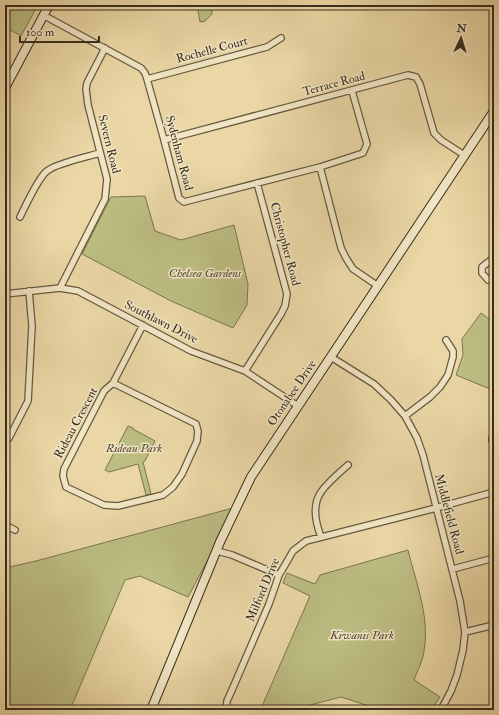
<svg xmlns="http://www.w3.org/2000/svg" width="499" height="715" font-family="'IM FELL Double Pica',serif">
<rect width="100%" height="100%" fill="#ead7a5"/>
<filter id="stains"><feTurbulence type="fractalNoise" baseFrequency=".005" numOctaves="4"/><feColorMatrix values="0 0 0 0 .2 0 0 0 0 .09 0 0 0 0 .02 0 0 0 .5 -.17"/></filter>
<radialGradient id="worn" r=".72"><stop offset=".6" stop-color="#630" stop-opacity="0"/><stop offset="1" stop-color="#630" stop-opacity=".3"/></radialGradient>
<!-- green -->
<path fill="#bcbd82" stroke="#7a7550" d="M5,5H38L21,36L5,27Z
M198,5H212V14L205,21L200,22L197,6Z
M145,196L155,231L181,240L234,225L248,284L247,305L233,328L171,301L82,254L111,197Z
M481,313L494,323V388L490,389L456,375L463,355L462,339Z
M128,426L133,428V429L155,441L145,461L143,462L151,494L146,495L138,464L109,472L105,470Z
M233,508L219,539L188,597L140,576L125,580L70,710H5V568L36,561Z
M408,550C416,583 430,617 424,651C423,661 417,671 414,680L440,697L431,710H372L369,706L341,697L291,710H264L263,704L310,596L283,583L287,573L315,584L320,575Z"/>
<g fill="none" stroke-linecap="round" stroke-linejoin="round">
<!-- street casing -->
<g stroke="#655840" stroke-width="8">
<path id="street" d="M43,15L141,68L145,73L147,79L164,140L179,198L184,202L320,167L363,153L367,144L352,91
M147,79L267,47L281,38
M164,140L408,75L416,77L420,84L434,133L441,140L464,155
M320,167L341,248L346,258L353,269L378,286
M20,217C26,205 38,178 47,171C57,163 87,157 100,153
M494,259L491,260L482,267V273L488,280L494,279
M60,288L105,199L107,179L88,105L86,89L87,83L105,48
M5,294L60,288L78,291L191,351L245,371L298,406
M331,357L374,384L391,400L405,416L417,438L423,455L460,601L465,632L463,650L457,675L451,691L443,706L439,710
M245,371L281,314L285,306L287,294L257,183
M113,383L196,424L198,431L197,441L182,474L173,487L163,495L118,506L104,505L66,487L63,476L64,469L104,391L113,383L143,325
M405,416L430,397L440,387L448,375L453,357V351L446,340
M494,430L492,440L494,446
M5,442L9,438L28,401L32,326L29,291
M5,525L15,530
M321,537C316,524 312,505 321,492C328,482 339,473 348,465
M217,551L232,555L279,575
M453,569L494,558
M465,632L494,625
M226,710L227,701L232,690L269,604L279,575L285,565L293,551L306,541L436,508L494,492"/>
</g>
<!-- secondary casing -->
<g stroke="#392d1f" stroke-width="10">
<path id="secondary" d="M5,88L49,5
M151,710L220,542L251,477L494,111"/>
</g>
<!-- street -->
<use href="#street" stroke="#f1e5c4" stroke-width="5.5"/>
<!-- secondary -->
<use href="#secondary" stroke="#f1e5c4" stroke-width="8"/>
</g>
<g text-anchor="middle" dominant-baseline="central" stroke-width="3" stroke-linejoin="round" paint-order="stroke">
<!-- street labels -->
<g font-size="12" fill="#392d1f" stroke="#f1e5c4">
<text transform="translate(212 50) rotate(-15)">Rochelle Court</text>
<text transform="translate(334 84) rotate(-15)">Terrace Road</text>
<text transform="translate(109 144) rotate(76)">Severn Road</text>
<text transform="translate(179 153) rotate(75)">Sydenham Road</text>
<text transform="translate(285 244) rotate(75)">Christopher Road</text>
<text transform="translate(161 322) rotate(27)">Southlawn Drive</text>
<text transform="translate(292 393) rotate(-56)">Otonabee Drive</text>
<text transform="translate(76 423) rotate(-62)">Rideau Crescent</text>
<text transform="translate(449 514) rotate(75)">Middlefield Road</text>
<text transform="translate(263 590) rotate(-67)">Milford Drive</text>
</g>
<!-- park labels -->
<g font-size="12" font-style="italic" fill="#534a33" stroke="#f1e5c4">
<text x="205" y="273">Chelsea Gardens</text>
<text x="134" y="448">Rideau Park</text>
<text x="362" y="635">Kiwanis Park</text>
</g>
</g>
<!-- margin -->
<rect width="499" height="715" fill="none" stroke="#ead7a5" stroke-width="20"/>
<rect x="6" y="6" width="487" height="703" fill="none" stroke="#392d1f" stroke-width="2"/>
<rect x="10" y="10" width="479" height="695" fill="none" stroke="#392d1f"/>
<!-- north arrow -->
<g transform="translate(461 38) rotate(4)" stroke="#f1e5c4" stroke-width="3" paint-order="stroke">
<path d="M0-3L7 15L0 10L-7 15Z" fill="#392d1f"/>
<text y="-6" font-size="11" font-weight="bold" text-anchor="middle" fill="#392d1f">N</text>
</g>
<!-- scale -->
<path d="M20 36v6h79v-6" fill="none" stroke="#392d1f" stroke-width="2"/>
<text x="26" y="36" font-size="12" fill="#392d1f" stroke="#f1e5c4" stroke-width="3" paint-order="stroke">100 m</text>
<rect width="100%" height="100%" filter="url(#stains)"/>
<rect width="100%" height="100%" fill="url(#worn)"/>
</svg>
